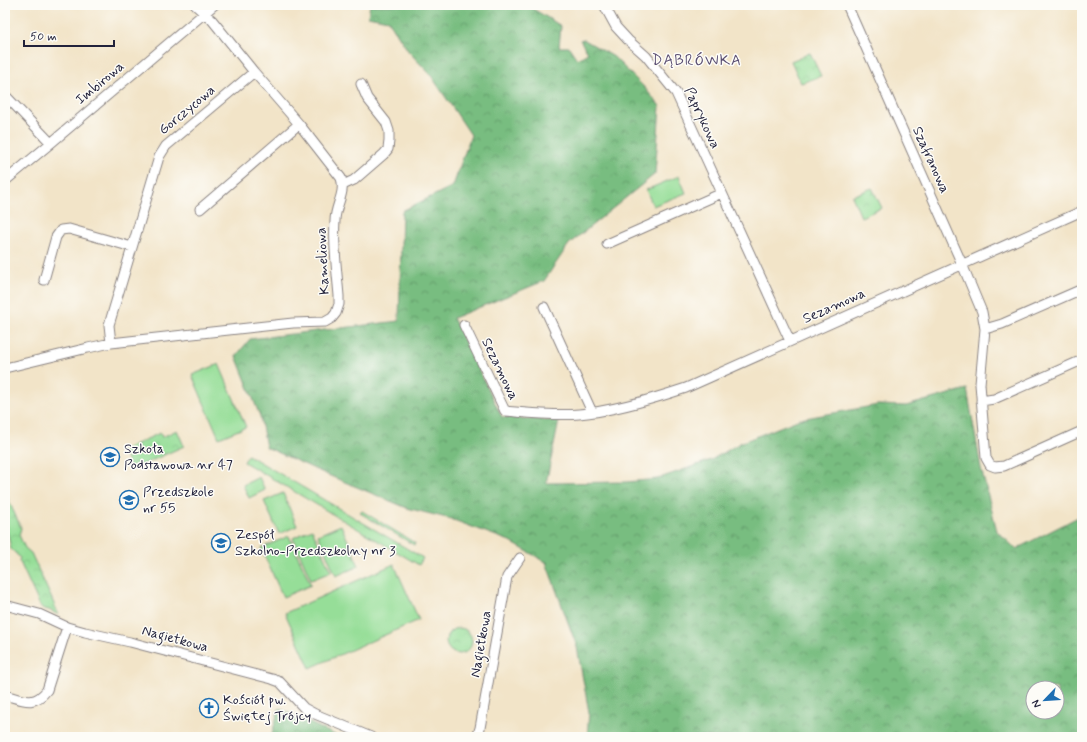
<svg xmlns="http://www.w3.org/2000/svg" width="1087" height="742" font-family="Mynerve,sans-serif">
<defs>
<pattern id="forest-crowns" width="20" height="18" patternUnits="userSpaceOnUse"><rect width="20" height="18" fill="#78bd80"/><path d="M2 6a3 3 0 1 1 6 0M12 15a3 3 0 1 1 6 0" fill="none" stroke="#62996a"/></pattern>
<pattern id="park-crowns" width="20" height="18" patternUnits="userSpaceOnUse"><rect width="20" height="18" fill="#96de98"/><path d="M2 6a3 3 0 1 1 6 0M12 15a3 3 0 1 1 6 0" fill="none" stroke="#81be84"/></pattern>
</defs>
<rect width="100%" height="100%" fill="#fdfcf7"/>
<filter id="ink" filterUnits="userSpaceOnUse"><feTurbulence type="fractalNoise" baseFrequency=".025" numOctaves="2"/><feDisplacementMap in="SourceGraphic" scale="8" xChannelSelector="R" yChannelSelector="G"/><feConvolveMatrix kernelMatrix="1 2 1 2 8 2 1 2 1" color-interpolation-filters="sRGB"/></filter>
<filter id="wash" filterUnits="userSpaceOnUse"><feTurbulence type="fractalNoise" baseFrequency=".012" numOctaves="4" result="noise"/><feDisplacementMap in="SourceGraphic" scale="16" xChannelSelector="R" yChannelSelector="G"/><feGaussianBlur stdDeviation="0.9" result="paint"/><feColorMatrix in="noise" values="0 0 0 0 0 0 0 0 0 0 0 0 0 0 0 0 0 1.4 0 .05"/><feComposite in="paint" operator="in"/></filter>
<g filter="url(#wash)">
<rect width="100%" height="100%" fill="#f2e4c8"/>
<!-- forest -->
<path fill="url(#forest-crowns)" stroke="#4d705e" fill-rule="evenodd" d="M370,5H527L561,26L559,47H569L577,59L588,53L580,40L583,39L614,57L643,86L660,106L655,174L569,244L544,281L453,318L502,417L559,421L546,483L626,482L657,479L711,460L740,443L800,419L878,405L906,406L967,389L981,468L997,531L1016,549L1082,515V737H587L589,712L577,647L546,562L507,540L451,519L407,508L328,475L266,447L260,416L236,356L250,339L399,321L402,211L453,186L471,135L430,74L409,52L388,20L368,16ZM1033,688H1057V712H1033Z
M279,708L339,737H271Z"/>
<!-- park -->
<path fill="url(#park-crowns)" stroke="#5c806a" d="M810,53L821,76L801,83L791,61Z
M872,188L882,208L861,217L852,196Z
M177,430L184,446L131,470L123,450L160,433L162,437Z
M5,492L21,528L19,535L25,548L31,553L59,615L49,610L41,608L19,560L20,558L11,549L8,534L5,529Z
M446 641a13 13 0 1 1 26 0a13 13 0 1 1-26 0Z"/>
<!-- garden -->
<path fill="#96de98" stroke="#5c806a" d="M679,176L686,193L653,206L646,190Z
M219,364L246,427L219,438L192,375Z
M248,455L423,558L419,565L244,462Z
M259,477L265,490L249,498L243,485Z
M283,493L297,526L279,534L264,501Z
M362,511L415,543L414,545L360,513Z
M341,525L359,566L336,576L318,535Z
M312,529L331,572L311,580L293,538Z
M289,536L311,585L283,597L261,548Z
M394,564L419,620L310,668L285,613Z"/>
</g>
<g filter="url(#ink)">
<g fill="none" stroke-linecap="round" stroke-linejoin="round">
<!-- minor casing -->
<g stroke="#8a8382" stroke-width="11">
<path id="minor" d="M604,5L616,27L628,40L646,56L676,93L790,341
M847,5L962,264L982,312L985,329L980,384L986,458L990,465L995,467L1004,466L1082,431
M5,95L51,143
M5,181L51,143L214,5
M343,185L354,180L384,154L388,149L389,141V131L386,122L367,98L361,84
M200,209L299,124
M607,244L722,193
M44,280L56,237L61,230L69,229L132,247
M544,307L592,412
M464,325L505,411C529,413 555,416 579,414C614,411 653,399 686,388L1082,211
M985,329L1002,324L1082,289
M111,343L109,325L159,157L166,146L254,72
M5,368L88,348L111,343L293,323L325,322L332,318L336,313L339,304V296C337,271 333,245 335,221C335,205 346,194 341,178L299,124L254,72L212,20L195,5
M981,401L994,399L1082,360
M5,605L39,614L67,627L85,632L130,642L272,679L280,682L304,708L315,714L371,737
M5,695C23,700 34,707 47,690L67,627
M477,737L480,728L507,577L520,558"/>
</g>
<!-- minor -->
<use href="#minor" stroke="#fff" stroke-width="9"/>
</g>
</g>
<!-- icons -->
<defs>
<g id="school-ring" transform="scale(1)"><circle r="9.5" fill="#fdfcf7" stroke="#1f6fb2" stroke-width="1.5"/><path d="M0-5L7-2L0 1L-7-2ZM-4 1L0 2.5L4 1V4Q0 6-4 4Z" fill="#1f6fb2"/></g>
<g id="church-ring" transform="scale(1)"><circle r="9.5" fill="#fdfcf7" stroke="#1f6fb2" stroke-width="1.5"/><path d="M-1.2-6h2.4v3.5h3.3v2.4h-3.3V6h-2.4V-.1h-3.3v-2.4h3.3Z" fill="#1f6fb2"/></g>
</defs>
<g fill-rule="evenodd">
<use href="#school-ring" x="110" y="457"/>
<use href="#school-ring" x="129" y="500"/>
<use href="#school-ring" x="221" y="543"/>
<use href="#church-ring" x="209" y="708"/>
</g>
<g text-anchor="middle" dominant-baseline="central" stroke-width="3" stroke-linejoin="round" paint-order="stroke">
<!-- street labels -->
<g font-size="14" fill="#22223b" stroke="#fdfcf7">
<text transform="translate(100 83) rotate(-40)">Imbirowa</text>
<text transform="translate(187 110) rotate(-40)">Gorczycowa</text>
<text transform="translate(702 118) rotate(65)">Paprykowa</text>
<text transform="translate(931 160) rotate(66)">Szafranowa</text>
<text transform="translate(323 261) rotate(-93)">Kameliowa</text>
<text transform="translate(834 306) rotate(-24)">Sezamowa</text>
<text transform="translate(500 369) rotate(64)">Sezamowa</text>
<text transform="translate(175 639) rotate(15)">Nagietkowa</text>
<text transform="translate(481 644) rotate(-80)">Nagietkowa</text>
</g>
<!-- poi labels -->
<g font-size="14" fill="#22223b" stroke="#fdfcf7" text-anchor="start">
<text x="124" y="449">Szkoła<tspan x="124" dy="16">Podstawowa nr 47</tspan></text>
<text x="143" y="492">Przedszkole<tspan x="143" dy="16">nr 55</tspan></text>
<text x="235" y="535">Zespół<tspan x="235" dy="16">Szkolno-Przedszkolny nr 3</tspan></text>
<text x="223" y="700">Kościół pw.<tspan x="223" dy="16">Świętej Trójcy</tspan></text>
</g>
<!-- neighbourhood labels -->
<g font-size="15" letter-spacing="1" fill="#5b4f73" stroke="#fdfcf7">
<text x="697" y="61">DĄBRÓWKA</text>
</g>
</g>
<!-- margin -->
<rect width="1087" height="742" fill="none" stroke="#fdfcf7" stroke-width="20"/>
<!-- north arrow -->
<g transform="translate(1045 700) rotate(245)"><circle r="19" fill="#fdfcf7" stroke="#a5a5ac"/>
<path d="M0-3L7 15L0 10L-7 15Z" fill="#1f6fb2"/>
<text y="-6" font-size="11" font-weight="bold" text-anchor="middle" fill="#22223b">N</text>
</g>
<!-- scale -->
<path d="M24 40v6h90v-6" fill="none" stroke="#22223b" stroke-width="2"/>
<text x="30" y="40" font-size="12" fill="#22223b" stroke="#fdfcf7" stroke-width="3" paint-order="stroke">50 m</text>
</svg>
